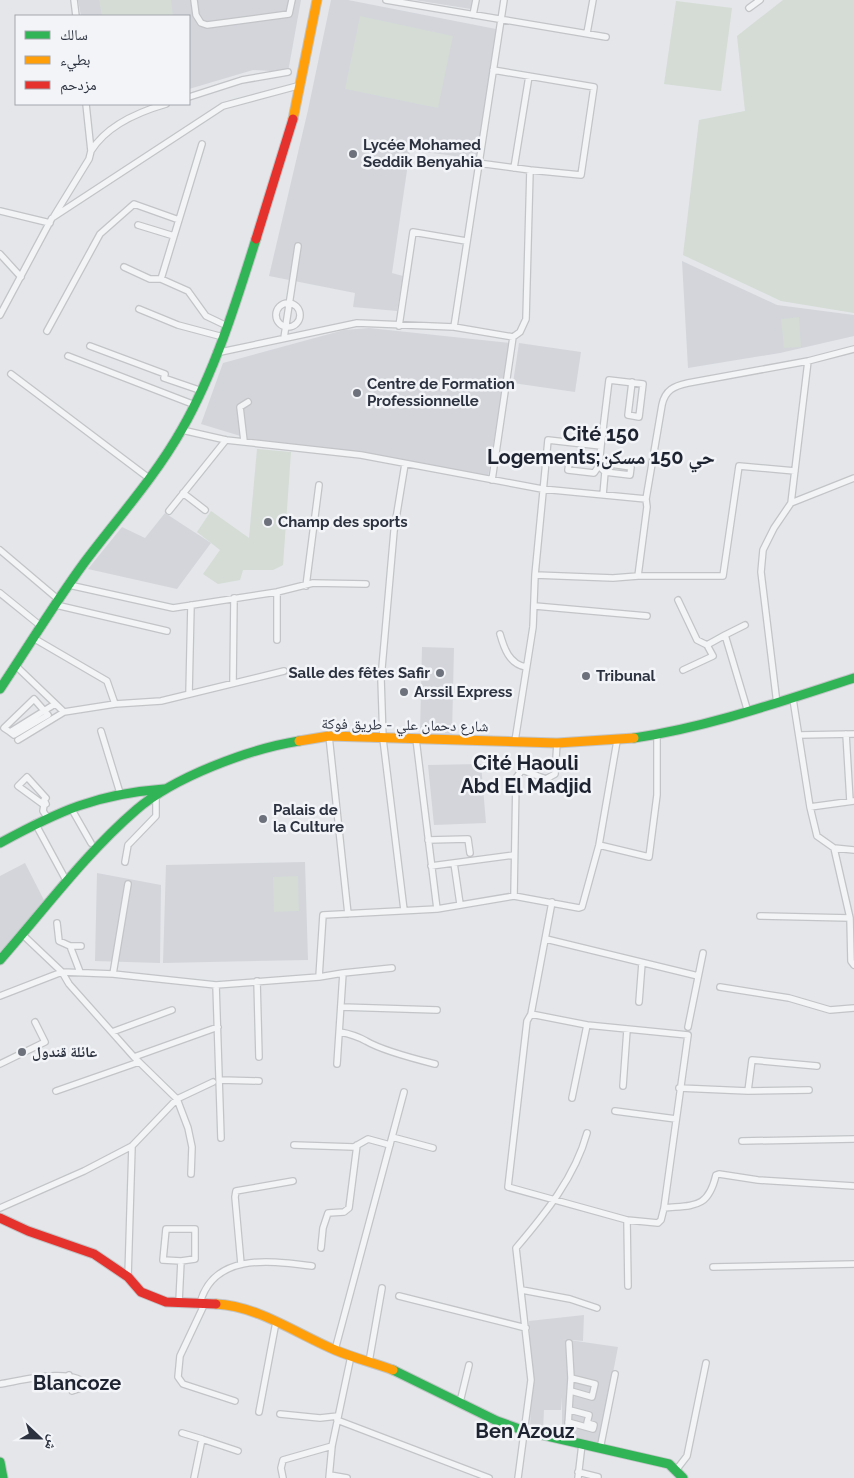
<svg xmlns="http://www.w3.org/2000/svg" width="854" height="1478" font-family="Raleway,'Noto Naskh Arabic',sans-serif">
<rect width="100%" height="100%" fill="#e4e6e9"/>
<!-- built -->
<path fill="#d3d5db" d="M78,0H301L288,72L253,70L189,89V16H81Z
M331,0H348L496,29L477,159L410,150L392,273L403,276L397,311L353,307L355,293L269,276L308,110Z
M414,0H473L471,9Z
M682,261L777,305L854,315V336L780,353L688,368Z
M369,328L510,343L488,477L247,438L201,424L223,363L344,330Z
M519,343L581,352L575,392L513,383Z
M165,513L211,543L177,589L88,569L122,527L145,538Z
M422,647L454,648L452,734L420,733Z
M481,764L486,823L434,825L428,765Z
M305,862L308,960L163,963L166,865Z
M25,863L45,902L0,953V876Z
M97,873L161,885L160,963L95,961Z
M584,1315L583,1341L562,1339L618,1347L599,1445L562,1434V1397L561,1410H544L543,1430L530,1428L532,1383L529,1321Z"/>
<!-- green -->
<path fill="#d4dcd5" d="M99,0H171L173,16H102Z
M783,0H854V313L781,301L683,255L699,120L745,111L737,36Z
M676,1L732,8L721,91L664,84Z
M360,16L453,36L438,108L345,89Z
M799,317L801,347L784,348L781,319Z
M257,449L291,452L283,565L273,570H243L240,580L218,584L203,574L220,550L197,532L211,511L249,538Z
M298,876L299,911L274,912L273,877Z"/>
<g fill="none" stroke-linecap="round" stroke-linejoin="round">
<!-- street casing -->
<g stroke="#c2c4c7" stroke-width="8">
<path id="street" d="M74,0L76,16
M194,0L196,15L201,23L207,25L289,14L292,0
M386,0L606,37
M749,8L760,0
M473,15L476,0
M587,33L593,0
M493,70L594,87L581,175L530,170
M189,97L242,80L288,72
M91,151C107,125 138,112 166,104
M478,163L530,170L526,319L520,332L513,337L492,480
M514,168L529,76
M0,211L50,223
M54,216L89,159L91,151L86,104
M138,225L174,236
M0,254L21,277
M124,267L150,279H161L188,291L206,316L227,326
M161,279L202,144
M276 315a12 12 0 1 1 24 0a12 12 0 1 1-24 0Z
M139,309L178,325L223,337
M0,315L52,218L223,106L301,85
M399,326L413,232L466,241
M454,327L504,0
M47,331L100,234L134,204L179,220
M284,338L298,246
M90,346L165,374L164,378L202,391
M216,353L357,323L454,327L513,337
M68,356L195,405
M11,374L150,479
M182,430L226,440L361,455L542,489L646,499
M244,441L240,407L248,402
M601,446L599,466L605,472L603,495
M611,464L631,467L630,475L605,472Z
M599,466L594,473L568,470L570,457L599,461
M183,493L205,510
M791,503L808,361
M169,511L226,440
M0,550L59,600
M535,575L613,578L638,576L647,507L646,499L662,405C665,390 674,386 688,383L808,361L854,349
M638,576H723L739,466L795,471
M69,585L173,608L277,592L313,583L366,584
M306,586L319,485
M0,593L42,627
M678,600L697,640L707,645
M56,605L167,631
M535,606L647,616
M500,634C504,648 509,664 526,667
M725,635L745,625
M35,639L107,681L115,704
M277,640V592
M16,666L64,712L115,704L161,701L284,671
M683,670L713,656L707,645L725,635L748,712
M233,683L234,598
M189,694L191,605
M793,699L810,807L817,836L834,848L854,850
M777,704L761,572L763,550L774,528L791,503L854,478
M101,731L120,793
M10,732L4,728L34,699L48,715L14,735L10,732L55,704
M846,734L850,801
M799,735L854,734
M329,736L348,914
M416,739L437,909
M18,740L64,712
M515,741L533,627L535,575L548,440L601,446L609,380L643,384L639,417L628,415L632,382
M44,805L46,804L44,800L46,798L27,777L18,786L44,805L43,811L47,817
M810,807L854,801
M71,808L91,843
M35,823L67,882
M428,840L468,839L470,853
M599,845L649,857L657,795V735
M834,848L850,918L851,961L854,965
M125,862L128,845L156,816V795
M454,863L460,904
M431,866L514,855
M514,896L516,778L522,770L546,779L555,774L557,743
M552,902L531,1014L527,1021L508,1187L627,1220L628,1286
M404,910L383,739L381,679L394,531L405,464
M760,916L850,918
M57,923L59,941L70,946L80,972
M23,935L62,972L69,984L134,1057L177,1099L188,1128L192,1147L191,1174
M546,939L698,976
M70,946H81
M343,973L392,968
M113,974L128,884
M319,977L323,915L437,909L514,896L579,908L582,907L599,845L617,741
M257,981L259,1057
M216,985L221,1138
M720,987L789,998L830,1010L854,1008
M0,996L62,972L113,974L216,985L319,977L343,973L337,1064
M639,1002L642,963
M341,1007L437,1010
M531,1014L587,1025L688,1035L664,1208C694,1205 708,1209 716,1175L719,1174L758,1180L854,1186
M688,1027L703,953
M112,1032L172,1010
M340,1032C351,1034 357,1036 366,1041C383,1051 415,1059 435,1064
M134,1057L218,1027
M0,1064L45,1042L35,1022
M220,1080L259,1081
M623,1086L627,1030
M679,1088L748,1091L752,1060L817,1066
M56,1091L139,1062
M748,1091L809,1090
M572,1098L587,1025
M615,1111L676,1119
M392,1137L433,1148
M742,1141L854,1139
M294,1145L354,1147L368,1139L390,1145
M0,1208L84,1171L132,1146L177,1099L213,1082
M627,1220L658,1223L661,1220L664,1208
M166,1229H195V1259L181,1261L163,1260Z
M321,1248L323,1228L328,1213L344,1212L349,1208L357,1145
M241,1264L235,1197L236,1191L293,1181
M713,1267L854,1264
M128,1277L132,1146
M522,1290L570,1299L597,1308
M399,1296L526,1328
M179,1302L181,1261
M200,1303C214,1252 271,1261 312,1266
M205,1303L180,1356L178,1377L183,1384L235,1401
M335,1350L404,1092
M369,1362L382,1288
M0,1384C20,1381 74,1366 87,1386L72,1391L69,1375
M571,1391L592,1397L595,1384L571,1378
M460,1402L469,1365
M259,1412L276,1322
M280,1414L320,1418L338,1416
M337,1420L489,1478
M568,1422L593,1429L594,1425L587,1423L589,1415L570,1410
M182,1433L202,1439L194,1478
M202,1439L238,1451
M567,1441L571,1378L569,1343
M600,1449L615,1374
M677,1469L687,1456L706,1363
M578,1472L598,1477
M330,1475L347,1478
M283,1478L281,1468L283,1460L332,1446
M329,1478L332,1446L351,1356
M518,1478L531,1380L516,1248C545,1214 575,1177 587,1133
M578,1478L582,1444"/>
</g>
<!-- fast casing -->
<g stroke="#c2c4c7" stroke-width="11">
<path id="fast" d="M0,689C28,647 54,604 84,563C117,519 155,477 182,429C215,371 236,303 256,239
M634,738C709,727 782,701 854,678
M0,843C59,811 96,794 164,789
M0,960C44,910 85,854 136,810C174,777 249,749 299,741
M393,1370L497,1421L525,1431L669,1464L683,1478
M0,1462L3,1478"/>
</g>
<!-- slow casing -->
<g stroke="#c2c4c7" stroke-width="11">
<path id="slow" d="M293,119L317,0
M299,741L329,736L557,743L634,738
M216,1304C258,1306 297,1334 335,1350C354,1358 374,1363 393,1370"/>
</g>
<!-- jam casing -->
<g stroke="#c2c4c7" stroke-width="11">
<path id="jam" d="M256,239L293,119
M0,1218L28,1231L94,1254L128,1277L141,1292L166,1302L216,1304"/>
</g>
<!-- street -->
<use href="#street" stroke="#f3f4f5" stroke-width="5.5"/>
<!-- fast -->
<use href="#fast" stroke="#30b455" stroke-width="9"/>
<!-- slow -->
<use href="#slow" stroke="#ff9f0a" stroke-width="9"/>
<!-- jam -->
<use href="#jam" stroke="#e5322d" stroke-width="9"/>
</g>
<!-- markers -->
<g fill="#6c717b" stroke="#f2f4f7" stroke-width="2">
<circle cx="353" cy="154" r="5"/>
<circle cx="357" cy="393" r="5"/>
<circle cx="268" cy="522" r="5"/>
<circle cx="440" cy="673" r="5"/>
<circle cx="586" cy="676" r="5"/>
<circle cx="404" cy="692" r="5"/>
<circle cx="263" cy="819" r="5"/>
<circle cx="22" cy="1052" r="5"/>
</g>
<g text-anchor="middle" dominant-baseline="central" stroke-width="5" stroke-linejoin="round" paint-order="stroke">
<!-- poi labels -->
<g font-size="15" font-weight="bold" fill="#2c3240" stroke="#f2f4f7" text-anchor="start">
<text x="363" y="145">Lycée Mohamed<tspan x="363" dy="17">Seddik Benyahia</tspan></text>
<text x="367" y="384">Centre de Formation<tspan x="367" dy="17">Professionnelle</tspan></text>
<text x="278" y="522">Champ des sports</text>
<text x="430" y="673" text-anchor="end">Salle des fêtes Safir</text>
<text x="596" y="676">Tribunal</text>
<text x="414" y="692">Arssil Express</text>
<text x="273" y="810">Palais de<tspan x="273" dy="17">la Culture</tspan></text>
<text x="32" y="1052">عائلة قندول</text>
</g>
<!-- street labels -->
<g font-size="15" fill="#2c3240" stroke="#f2f4f7">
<text transform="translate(405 725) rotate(1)">شارع دحمان علي - طريق فوكة</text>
</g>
<!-- district labels -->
<g font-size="20" font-weight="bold" fill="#1e2331" stroke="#f2f4f7">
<text x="601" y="434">Cité 150<tspan x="601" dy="23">Logements;حي 150 مسكن</tspan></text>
<text x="526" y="763">Cité Haouli<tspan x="526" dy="23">Abd El Madjid</tspan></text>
<text x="77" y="1383">Blancoze</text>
<text x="525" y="1431">Ben Azouz</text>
</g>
</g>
<!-- legend -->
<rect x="15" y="15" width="175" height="90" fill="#f2f4f7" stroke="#a3a6ae"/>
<rect x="25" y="31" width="25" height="8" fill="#30b455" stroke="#a3a6ae"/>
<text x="60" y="40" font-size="15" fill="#2c3240">سالك</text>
<rect x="25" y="56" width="25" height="8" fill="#ff9f0a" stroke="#a3a6ae"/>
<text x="60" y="65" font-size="15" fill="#2c3240">بطيء</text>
<rect x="25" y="81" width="25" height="8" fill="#e5322d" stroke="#a3a6ae"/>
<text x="60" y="90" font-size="15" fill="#2c3240">مزدحم</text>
<!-- north arrow -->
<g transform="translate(40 1438) rotate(112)" stroke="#f2f4f7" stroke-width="4" paint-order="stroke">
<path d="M0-4L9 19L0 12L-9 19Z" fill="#2c3240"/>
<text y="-8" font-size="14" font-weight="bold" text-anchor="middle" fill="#2c3240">ش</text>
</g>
</svg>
